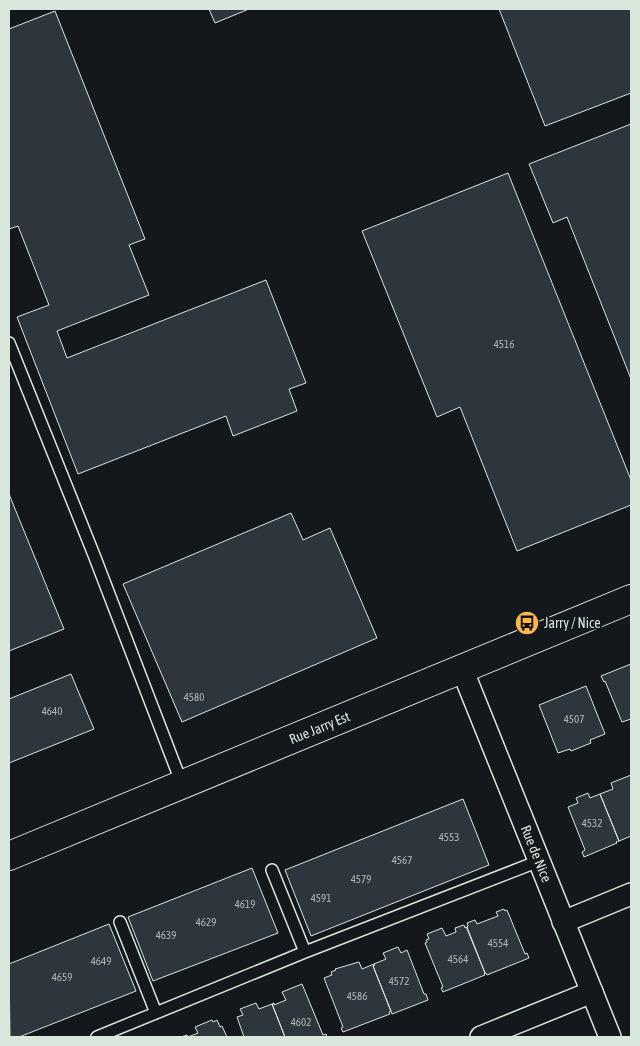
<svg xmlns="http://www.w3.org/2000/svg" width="640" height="1046" font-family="'Asap Condensed',sans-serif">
<rect width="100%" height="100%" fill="#14181c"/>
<!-- building -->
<path fill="#2c363c" stroke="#d8e6dc" d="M209,9H249L215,23Z
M499,9H631V93L545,126Z
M55,11L145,239L129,245L149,295L57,331L67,358L266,280L306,383L289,389L297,411L233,436L226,416L78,474L17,317L49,305L18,226L9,229V29Z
M631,124V379L567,217L553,223L529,164Z
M508,173L631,480V505L517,551L460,407L437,417L362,231Z
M9,494L64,629L9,651Z
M291,513L303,540L330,528L377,638L182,722L123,584Z
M631,664V719L622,722L605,681L604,682L601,676Z
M71,674L94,729L9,763V699Z
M586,686L605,734L590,740L591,743L571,751L570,749L558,753L539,705Z
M631,775V836L619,841L600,794L613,789L611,783Z
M588,793L590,798L600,794L619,841L616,842L617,843L584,857L582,852L585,850L568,807L578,803L576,798Z
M463,799L489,865L311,936L285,870Z
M252,868L278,933L153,981L128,917Z
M504,909L505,911L507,910L525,954L527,953L529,958L487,975L486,973H485L467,927L468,926L467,923L475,920L477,924L498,916L496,912Z
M109,924L136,991L19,1037H10L9,964Z
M464,925L465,928L467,927V929L485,973L484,974L485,975L443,992L441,988L443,987L425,943L427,942L426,940L429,939L427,934L442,928L446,936L456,932L455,928Z
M398,947L401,953L407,950L424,994H426L428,1000L392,1014L373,966H374V964L386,959L383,953Z
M359,962L362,969L374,964V966H373L391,1011L389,1012L390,1014L343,1032L341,1028L343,1027L324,978L332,975L331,972L336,970L335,969Z
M302,984L323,1035L326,1034L327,1037H285L272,1004L274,1003V1005L286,1000L282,992Z
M256,1003L259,1009L272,1004L285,1037H244L237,1017L243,1015L240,1009Z
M212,1020L213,1022L217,1020L220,1027L222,1026L227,1037H181L187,1035L188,1037L198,1033L195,1027Z"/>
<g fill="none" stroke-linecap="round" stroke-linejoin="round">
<!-- service casing -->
<g stroke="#d8e6dc" stroke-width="14">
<path id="service" d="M9,343L94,555L182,784
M272,870L305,952
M120,922L156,1013
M97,1037L305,952L539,861"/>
</g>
<!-- minor casing -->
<g stroke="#d8e6dc" stroke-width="24">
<g id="minor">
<path id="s1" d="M462,669L610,1037"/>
<path d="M563,922L631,894"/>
<path d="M481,1037L592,992"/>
</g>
</g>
<!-- tertiary casing -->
<g stroke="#d8e6dc" stroke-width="30">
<g id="tertiary">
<path id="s2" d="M9,856L631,599"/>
</g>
</g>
<!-- service -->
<use href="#service" stroke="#14181c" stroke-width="11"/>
<!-- minor -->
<use href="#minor" stroke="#14181c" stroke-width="21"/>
<!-- tertiary -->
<use href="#tertiary" stroke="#14181c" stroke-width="28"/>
</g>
<!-- icons -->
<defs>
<g id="bus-disc" transform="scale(1.25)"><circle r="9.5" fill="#ffb74d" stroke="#14181c"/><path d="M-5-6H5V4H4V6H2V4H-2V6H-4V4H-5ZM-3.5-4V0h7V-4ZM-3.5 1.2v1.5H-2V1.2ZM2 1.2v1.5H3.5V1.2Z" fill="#111"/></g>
</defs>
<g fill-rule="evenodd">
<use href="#bus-disc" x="527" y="623"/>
</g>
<g text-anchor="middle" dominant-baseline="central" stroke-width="4" stroke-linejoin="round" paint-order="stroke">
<!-- number labels -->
<g font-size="11" fill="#adbab4">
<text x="504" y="344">4516</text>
<text x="194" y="697">4580</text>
<text x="52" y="711">4640</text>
<text x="574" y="719">4507</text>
<text x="592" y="823">4532</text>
<text x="449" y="837">4553</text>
<text x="402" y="860">4567</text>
<text x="361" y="879">4579</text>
<text x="321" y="898">4591</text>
<text x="245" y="904">4619</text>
<text x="206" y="922">4629</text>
<text x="166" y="935">4639</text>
<text x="498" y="943">4554</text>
<text x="458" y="959">4564</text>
<text x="101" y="961">4649</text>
<text x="62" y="977">4659</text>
<text x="399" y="981">4572</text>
<text x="357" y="996">4586</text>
<text x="301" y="1022">4602</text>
</g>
<!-- poi labels -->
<g font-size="14" fill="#d8e6dc" stroke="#14181c" text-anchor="start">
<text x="544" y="623">Jarry / Nice</text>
</g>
<!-- street labels -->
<g font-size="14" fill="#d8e6dc" stroke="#14181c">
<text stroke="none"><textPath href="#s2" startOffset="336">Rue Jarry Est</textPath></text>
<text stroke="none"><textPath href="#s1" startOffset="199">Rue de Nice</textPath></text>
</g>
</g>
<!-- border -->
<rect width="640" height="1046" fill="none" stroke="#d8e6dc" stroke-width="20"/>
</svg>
